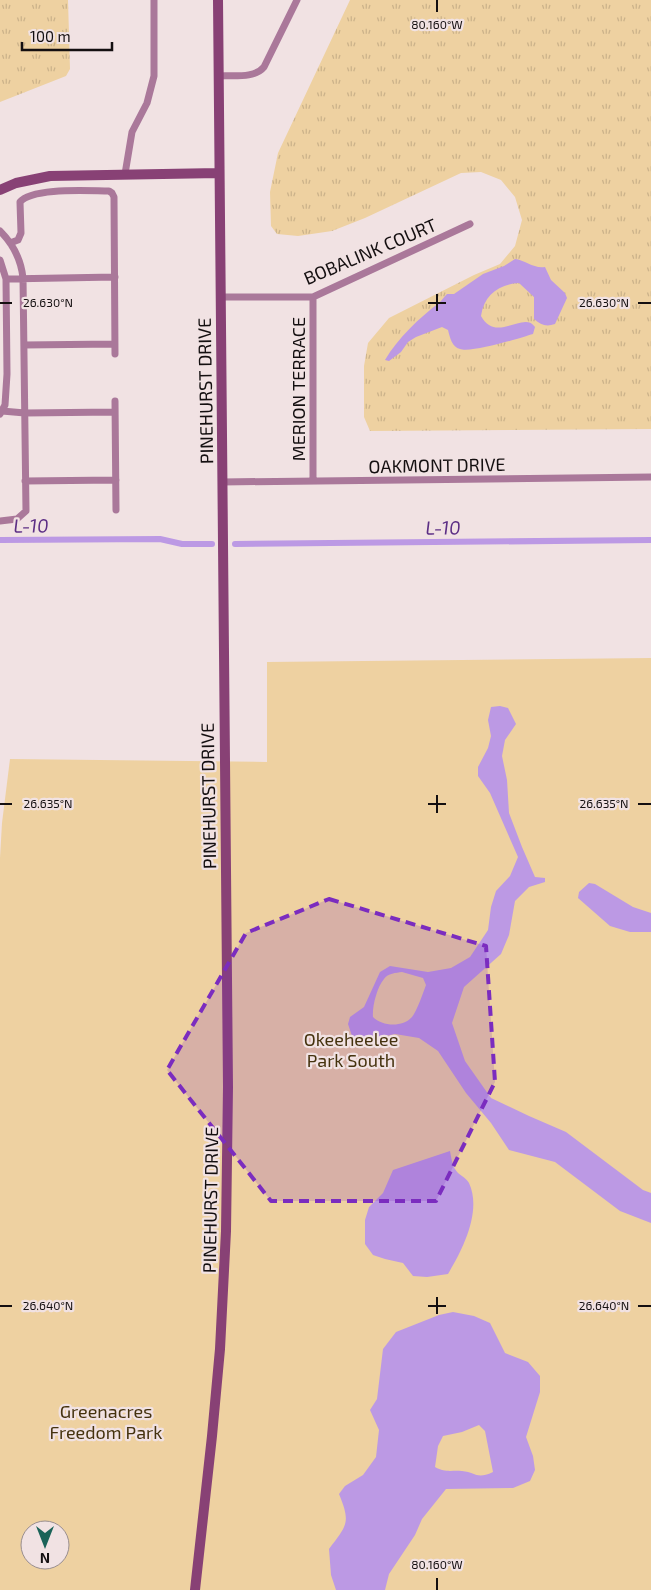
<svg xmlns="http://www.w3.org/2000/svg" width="651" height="1590" font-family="'Exo 2',sans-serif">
<defs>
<pattern id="grass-tufts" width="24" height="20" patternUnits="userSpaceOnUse" patternTransform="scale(1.25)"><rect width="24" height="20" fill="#eed1a1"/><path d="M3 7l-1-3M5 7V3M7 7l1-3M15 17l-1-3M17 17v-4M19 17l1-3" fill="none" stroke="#cbb28a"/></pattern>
</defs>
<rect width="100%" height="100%" fill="#f1e2e3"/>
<!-- grass -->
<path fill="url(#grass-tufts)" d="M0,0H68L70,69L66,76L0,102Z
M350,0H651V429L370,431L364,417V366L368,343L389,318L474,275L500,264L515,246L522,220L515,197L501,180L481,172L461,173L365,218L332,231L298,236L277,234L271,226L270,192L278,153Z"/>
<!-- green -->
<path fill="#eed1a1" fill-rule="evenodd" d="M651,658V1590H0V858L2,823L10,759L267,762V662ZM30,1530H60V1560H30Z"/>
<!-- water -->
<path fill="#bc99e4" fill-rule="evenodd" d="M515,259C525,260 534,269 545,267L551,280L565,293L567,298L555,324C546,327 541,325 534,319V297L519,283C499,284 484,295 481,316C496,344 524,310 535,327L533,334C520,338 472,353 460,349C452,347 450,338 448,330L442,327L416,337L408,342L401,352L389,361L385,360C398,338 419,318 439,303C442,300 444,297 447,294H454L483,274L504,266Z
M500,706L508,708L516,724L505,740L502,756L507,780L509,813L522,847L535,877L545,878V882L529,887L515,901L509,935L501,954L464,987L452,1023L465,1061L491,1098L529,1116L566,1132L643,1190L651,1193V1223L620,1211L555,1162L509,1150L491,1123L466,1093L438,1051L419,1038L395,1034L361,1041L352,1036L348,1024L350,1017L364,1007L380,972L390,966L428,972L451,968L470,957L488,930L491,907L496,891L510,876L518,857L490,793L478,776V767L488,748L491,736L488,720L491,707ZM402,972L423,978L426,985C423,993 417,1011 412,1017C402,1028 382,1026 373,1017C372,1007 377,987 384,979C388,973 396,973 402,972Z
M589,883L595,884L633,907L651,913V932H630L610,926L578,898L579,892Z
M450,1151C451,1156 452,1164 455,1169C458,1175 466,1177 469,1183C482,1211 463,1249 448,1274L427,1277L413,1276L403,1263L385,1259L373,1255L365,1244V1220L369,1207L383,1193L393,1170Z
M453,1312L474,1316L490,1323L505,1353L528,1362L540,1376V1392L526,1437L533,1456L535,1470L530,1481L513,1488L446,1489L422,1519L415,1535L389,1574L385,1590H336L331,1575L329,1549C347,1525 351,1523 339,1494L345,1486L363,1475L376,1457L379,1430L370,1410L377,1399L383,1349L396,1332L439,1315ZM479,1425L485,1431L493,1472C476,1480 476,1472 462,1471C451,1470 446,1473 435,1467L438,1446L443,1436L462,1432Z"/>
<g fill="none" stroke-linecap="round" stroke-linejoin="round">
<!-- canal -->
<path stroke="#bc99e4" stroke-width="6" d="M0,540L160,539L182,544H212
M235,544L651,540"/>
<!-- street -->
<path stroke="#aa789a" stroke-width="7" d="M218,76C233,75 254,79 264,67L297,0
M125,174L132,132L147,103L154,76V0
M0,231C13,244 21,259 23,278L26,511L17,519L0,521
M10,243L18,240L21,233L20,202C32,187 89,191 109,191L112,193L114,197L115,354
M0,260L6,279L7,374L5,405L0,414
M6,279L115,277
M221,297H313L470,224
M313,297V481
M24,345L115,344
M115,401L116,510
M2,411L25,413L115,412
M25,481L116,480
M222,482L651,477"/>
<!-- secondary -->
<path stroke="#884175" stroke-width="10" d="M0,190L16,183L50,176L219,173
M195,1590L212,1436L220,1349L226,1231L228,1087L218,0"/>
</g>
<!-- marked area -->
<path fill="#7b2cbf" fill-opacity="0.2" stroke="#7b2cbf" stroke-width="4" stroke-dasharray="10 6" stroke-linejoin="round" d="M329,899L486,946L495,1082L436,1201H271L167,1070L246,933Z"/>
<!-- ticks -->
<path fill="none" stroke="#140f10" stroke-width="2" d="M437,0V12M437,294V311M0,303H12M428,303H446M638,303H651M437,795V813M0,804H12M428,804H446M638,804H651M437,1297V1314M0,1306H12M428,1306H446M638,1306H651M437,1578V1590"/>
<g text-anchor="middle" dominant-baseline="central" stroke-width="4.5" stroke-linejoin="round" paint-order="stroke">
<!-- street labels -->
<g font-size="18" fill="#140f10" stroke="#f1e2e3">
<text transform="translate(370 251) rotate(-23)">BOBALINK COURT</text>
<text transform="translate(298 389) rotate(-90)">MERION TERRACE</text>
<text transform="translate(205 391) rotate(-91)">PINEHURST DRIVE</text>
<text transform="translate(437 465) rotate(-1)">OAKMONT DRIVE</text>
<text transform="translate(208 796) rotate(-91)">PINEHURST DRIVE</text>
<text transform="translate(210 1200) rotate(-89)">PINEHURST DRIVE</text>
</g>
<!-- park labels -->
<g font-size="18" fill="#45320e" stroke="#f1e2e3">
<text x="351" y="1039">Okeeheelee<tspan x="351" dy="21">Park South</tspan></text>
<text x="106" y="1411">Greenacres<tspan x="106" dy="21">Freedom Park</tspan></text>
</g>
<!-- water labels -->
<g font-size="19" font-style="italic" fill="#5c2e85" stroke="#f1e2e3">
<text transform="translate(31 525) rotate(-1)">L-10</text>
<text transform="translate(443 527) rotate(-1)">L-10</text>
</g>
</g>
<g font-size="12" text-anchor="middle" fill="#140f10" stroke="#f1e2e3" stroke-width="4.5" stroke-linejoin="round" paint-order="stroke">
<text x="437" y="29">80.160°W</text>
<text x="604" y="307">26.630°N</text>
<text x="48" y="307">26.630°N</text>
<text x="604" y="808">26.635°N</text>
<text x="48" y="808">26.635°N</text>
<text x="604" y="1310">26.640°N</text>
<text x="48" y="1310">26.640°N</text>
<text x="437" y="1569">80.160°W</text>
</g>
<!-- north arrow -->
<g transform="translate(45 1545) rotate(180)"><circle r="24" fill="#f1e2e3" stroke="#998e8f"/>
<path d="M0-4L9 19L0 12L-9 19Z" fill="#1b6358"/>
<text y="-8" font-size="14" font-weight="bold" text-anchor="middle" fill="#140f10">N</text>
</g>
<!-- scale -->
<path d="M22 42v8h90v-8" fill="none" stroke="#140f10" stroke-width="2.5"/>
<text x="30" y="42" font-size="15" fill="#140f10" stroke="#f1e2e3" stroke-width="4" paint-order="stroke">100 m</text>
</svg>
